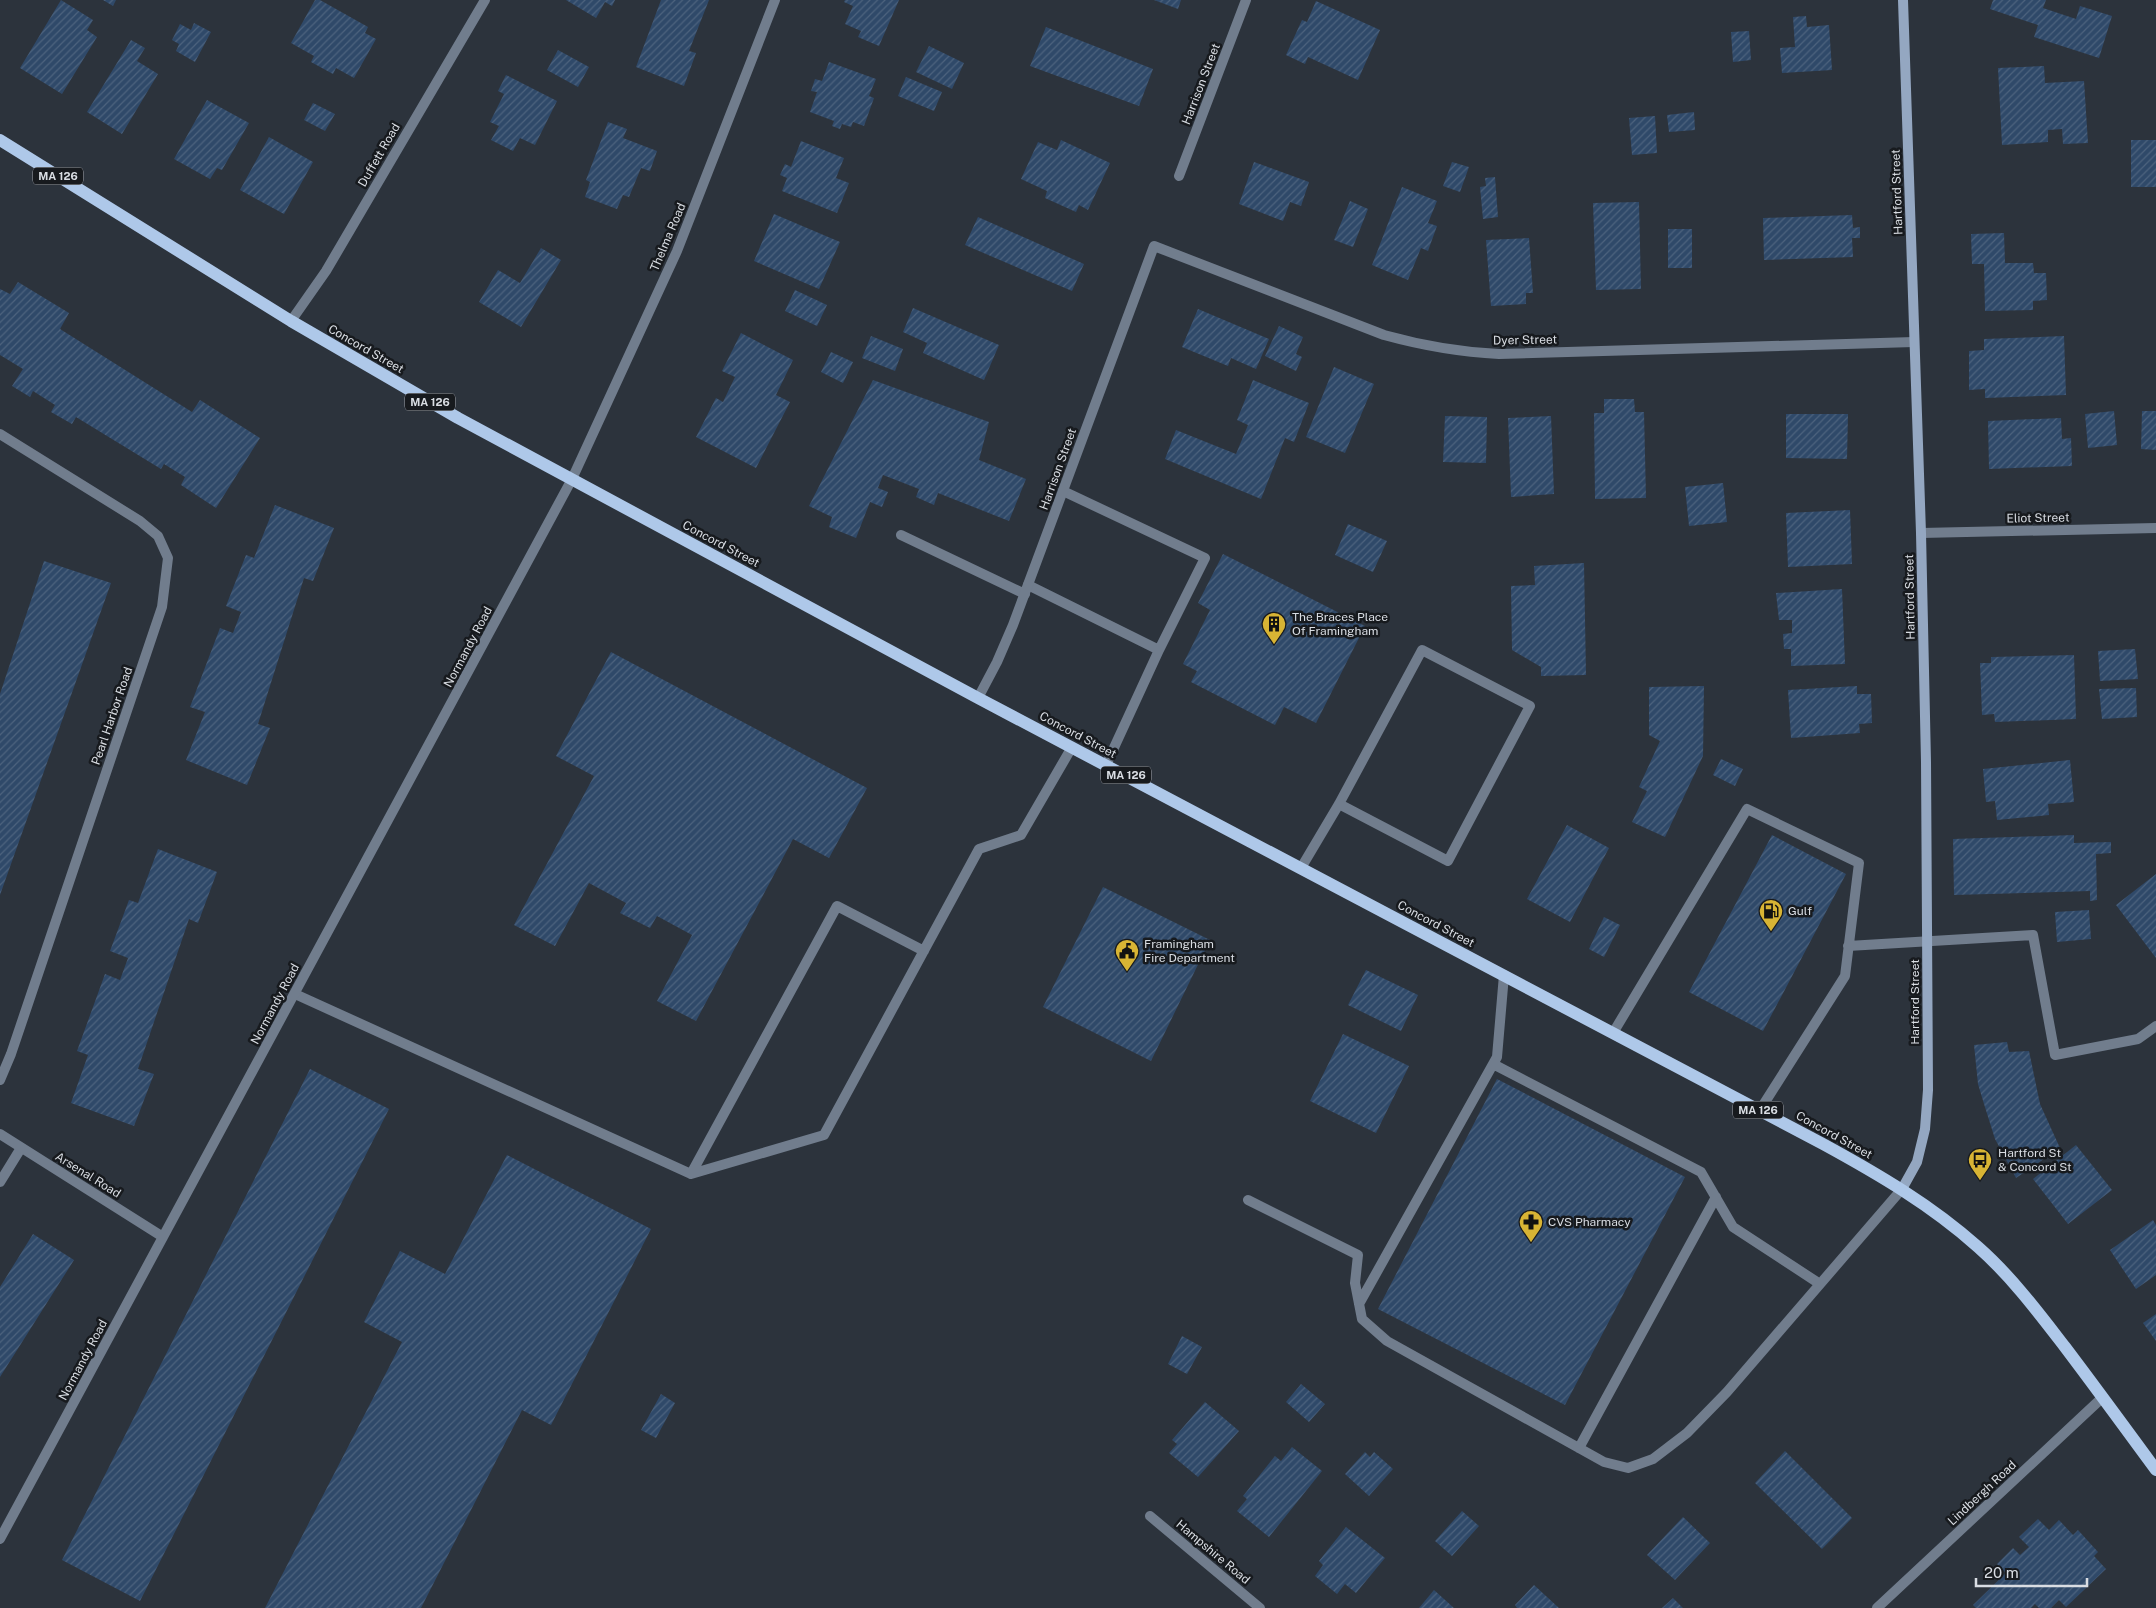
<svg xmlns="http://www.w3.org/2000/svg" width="2156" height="1608" font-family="'Public Sans',sans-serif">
<defs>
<pattern id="building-hatch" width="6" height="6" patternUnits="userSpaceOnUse" patternTransform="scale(1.25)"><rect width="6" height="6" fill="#2f4969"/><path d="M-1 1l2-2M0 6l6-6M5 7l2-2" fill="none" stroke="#4d637e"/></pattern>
</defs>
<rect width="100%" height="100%" fill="#2c333c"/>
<!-- building -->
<path fill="url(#building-hatch)" d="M61,0L93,20L87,30L97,37L62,94L20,68Z
M103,0H116L113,6Z
M315,0H320L368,27L365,33L376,39L354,78L336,68L333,74L311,62L314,56L291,43Z
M566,0H615L612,6L605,2L596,18Z
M661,0H709L689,51L696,53L684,86L636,67Z
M845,0H899L879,46L858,37L861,31L845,24L853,6L844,2Z
M1154,0H1181L1178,9Z
M1993,0H2046L2043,8L2076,19L2080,6L2112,16L2099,58L2034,37L2038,25L1990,9Z
M1316,1L1380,30L1358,80L1308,57L1305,64L1286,55L1302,20L1307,22Z
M1806,16L1807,27L1829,25L1832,70L1782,73L1780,48L1795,47L1793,17Z
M194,23L211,32L195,62L176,51L179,44L172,40L180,24L191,30Z
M1046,27L1153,69L1139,106L1030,66Z
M1749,31L1751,60L1733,62L1731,32Z
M131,40L145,48L137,61L158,74L122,134L87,112Z
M929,46L964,63L952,89L916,72Z
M558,50L589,67L578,87L547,70Z
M829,62L876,79L869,96L874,98L864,126L853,122L851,127L842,124L840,129L832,126L834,121L810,112L817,92L811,91L815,79L822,81Z
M2044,66L2045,83L2084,81L2088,143L2063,144L2062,129L2048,130V142L2002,145L1998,68Z
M506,75L557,101L535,145L520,138L513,151L491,140L499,126L490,122L504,94L498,91Z
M906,77L942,92L934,111L898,96Z
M207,100L249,123L222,170L217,168L210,179L174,159Z
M313,103L335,114L325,131L304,120Z
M1694,112L1695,130L1669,132L1667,115Z
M1655,116L1657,153L1632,155L1629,118Z
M608,122L627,129L623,138L657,151L650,171L641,168L629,197L623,195L617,209L585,197L590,182L586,180Z
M269,137L313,162L284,214L240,190Z
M1061,140L1110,163L1088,210L1079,205L1076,212L1045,198L1047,191L1021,179L1038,142L1057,150Z
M2131,140H2156V187H2131Z
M801,141L844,158L836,178L849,183L837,213L782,191L787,178L780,175L785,164L791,167Z
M1254,162L1309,182L1301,206L1290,202L1283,221L1239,204Z
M1452,162L1469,167L1460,192L1443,186Z
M1495,177L1498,217L1483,219L1480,187L1486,186L1485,178Z
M1402,187L1437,201L1428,223L1437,226L1428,251L1421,248L1408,280L1372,265Z
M1350,201L1368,209L1353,247L1334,240Z
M1639,202L1641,289L1596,290L1593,203Z
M774,214L840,242L819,289L754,261Z
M1852,215L1853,228L1860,227V238H1852L1853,257L1764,260L1763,218Z
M978,217L1084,264L1072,291L965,245Z
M1668,229H1692V268H1668Z
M2004,233L2005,263H2033L2034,273H2046L2047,300L2033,301V310L1985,311L1984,264H1972L1971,234Z
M1529,238L1533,293H1526V304L1491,306L1486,240Z
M541,248L561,260L521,327L479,302L498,270L520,283Z
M18,282L69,313L60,329L192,412L200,400L260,438L216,508L181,485L185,477L164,464L161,469L76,417L72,424L51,412L55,405L33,391L30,397L12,386L23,369L0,355V289L10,294Z
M795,290L827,305L817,326L785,311Z
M913,308L999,345L984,380L923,353L927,343L903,332Z
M1198,309L1269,339L1256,369L1231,358L1228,366L1182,347Z
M1279,326L1303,337L1296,354L1302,357L1296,371L1265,356Z
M741,333L793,360L776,395L790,402L756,468L696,437L716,398L723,402L735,377L722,371Z
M871,336L903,349L895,371L862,358Z
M2064,336L2066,395L1985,398V389L1969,390V351L1984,350V339Z
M831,352L853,362L843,383L821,372Z
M1334,367L1374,384L1345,453L1306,437Z
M873,380L989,422L979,460L1026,479L1009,521L938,493L934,505L916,497L919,489L883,475L878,488L888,492L882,507L870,502L856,538L829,527L832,517L809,506Z
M1253,380L1309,403L1294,442L1285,438L1261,499L1165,459L1176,430L1236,454L1248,425L1237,420Z
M1604,399H1634L1635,412H1644L1646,498L1595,499L1594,413H1604Z
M2114,411L2117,445L2088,448L2085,414Z
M2142,411H2156V450L2141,449Z
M1786,414H1848L1847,459L1786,458Z
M1445,416L1487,417L1486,463L1443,462Z
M1551,416L1554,494L1511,497L1508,418Z
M2061,418L2062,439L2071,438L2072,466L1989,469L1988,421Z
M1723,483L1727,522L1689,526L1685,487Z
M275,505L334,528L313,581L304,578L258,724L270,728L247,785L186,760L205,712L190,707L220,628L233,633L241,612L226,606L246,555L254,558Z
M1850,510L1852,564L1788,567L1786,513Z
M1348,524L1387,541L1373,572L1335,555Z
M1223,554L1365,626L1316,723L1284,707L1275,725L1191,682L1197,671L1183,664L1210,610L1198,603Z
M44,561L111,583L0,895V694Z
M1584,563L1586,675L1541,676V667L1512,650L1511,586L1535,585L1534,566Z
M1842,589L1845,664L1791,666V649H1784L1783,634L1792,633V620H1779L1776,593Z
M2135,649L2138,679L2100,681L2098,651Z
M611,652L867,788L829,858L793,839L696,1021L657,1001L692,935L657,916L650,928L620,913L626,903L589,883L555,946L514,925L594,776L556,756Z
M2074,655L2076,719L1995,722L1994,714L1982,715L1980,663H1991V657Z
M1704,686L1703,756L1665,837L1632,822L1647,791L1639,787L1660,741L1649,735V687Z
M1857,686V694H1871L1872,723L1859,724L1860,733L1791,738L1788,690Z
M2136,688L2137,717L2102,719L2099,689Z
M1721,759L1743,769L1735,786L1713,775Z
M2070,760L2074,802L2048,804L2049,815L1997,820L1995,801L1986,802L1983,769Z
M1567,825L1609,848L1570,922L1527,899Z
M1772,835L1846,874L1763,1031L1689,992Z
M2074,835V843L2111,842V853L2096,854L2097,900L2090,901V891L1954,895L1953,839Z
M158,849L217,872L198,923L189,919L138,1069L154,1074L134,1126L71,1103L88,1055L77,1051L105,974L120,980L128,958L110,951L129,900L138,903Z
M2156,874V958L2116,905Z
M1103,887L1210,940L1151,1061L1043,1007Z
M2089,910L2091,939L2057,942L2055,912Z
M1604,917L1620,925L1604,957L1589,949Z
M1366,970L1418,995L1401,1031L1348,1005Z
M1343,1034L1409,1066L1376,1133L1310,1101Z
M2007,1042L2009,1052L2029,1051L2040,1104L2060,1148L2016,1178L1995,1139L1984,1104L1978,1084L1974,1045Z
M310,1069L389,1109L140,1601L62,1560Z
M1497,1079L1685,1177L1565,1405L1378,1309Z
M2076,1145L2112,1190L2068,1224L2033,1179Z
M507,1155L651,1229L551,1425L522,1410L421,1608H265L402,1342L364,1322L400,1251L445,1274Z
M2153,1220L2156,1225V1275L2136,1289L2110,1250Z
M33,1234L74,1260L0,1377V1287Z
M2156,1314V1341L2143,1323Z
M1182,1336L1202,1347L1187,1374L1168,1364Z
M1301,1384L1325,1404L1309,1422L1286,1402Z
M661,1394L675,1403L656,1438L641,1430Z
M1205,1402L1239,1431L1198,1477L1169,1453L1177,1444L1172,1440Z
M1292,1447L1322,1471L1269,1537L1237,1511L1247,1499L1243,1496L1275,1456L1281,1461Z
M1785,1451L1852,1518L1822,1549L1755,1483Z
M1365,1452L1370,1457L1374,1452L1393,1469L1369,1496L1345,1474Z
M1462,1511L1479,1526L1452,1556L1435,1541Z
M1683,1517L1710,1543L1675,1580L1647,1555Z
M2038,1519L2049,1530L2059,1520L2073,1535L2078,1530L2098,1552L2094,1556L2106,1569L2066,1607L2059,1600L2051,1608H2039L2035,1604L2031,1608H1976L1973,1605L2006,1573L1997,1564L2013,1548L2020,1555L2029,1547L2019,1537Z
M1346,1527L1385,1558L1356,1593L1345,1584L1337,1594L1315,1576L1323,1565L1319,1561Z
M1534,1585L1559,1608H1517L1515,1605Z
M1434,1590L1454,1608H1419Z
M1673,1598L1683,1608H1662Z"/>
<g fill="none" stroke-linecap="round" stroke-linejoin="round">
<!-- service -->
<path stroke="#717d8d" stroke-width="10" d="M1063,491L1205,558L1159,650L1106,765
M901,535L1025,594
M1028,585L1159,650
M1301,868L1339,804L1422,650L1530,706L1448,861L1339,804
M1848,946L2033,935L2055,1055L2138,1039L2156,1026
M295,994L691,1174L824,1135L979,849L1021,835L1072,747
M1613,1033L1747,809L1859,863L1845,976L1760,1110
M1493,1064L1701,1172L1733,1227L1820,1284
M691,1174L837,906L924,951
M0,1182L21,1148
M1248,1200L1358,1255L1355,1283L1362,1319L1387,1341L1604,1462L1628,1468L1653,1459L1687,1433L1727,1392L1902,1189
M1359,1304L1497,1057L1504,975
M1579,1448L1716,1197"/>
<!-- minor -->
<path stroke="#717d8d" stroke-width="10" d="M1179,176L1246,0
M291,321L326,271L485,0
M0,434L140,521L158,536L168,558L162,607L11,1054L0,1080
M1921,533L2156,528
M978,698L997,662L1013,625L1154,246L1384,335C1424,346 1457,352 1499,354L1914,342
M0,1134L163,1237
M1150,1516L1260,1608
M0,1539L572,479L677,251L775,0
M1877,1608L2103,1397"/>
<!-- secondary -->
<path stroke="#94a7c1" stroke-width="10" d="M1902,1189L1917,1162L1925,1129L1928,1090L1926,762L1921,533L1903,0"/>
<!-- primary -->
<path stroke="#aec8e9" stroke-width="12" d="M0,140L291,321L458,418L978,698L1823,1144C1878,1174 1931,1205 1978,1247C2011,1276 2038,1312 2065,1347C2096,1388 2126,1429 2156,1470"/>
</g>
<!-- icons -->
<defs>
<g id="building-pin" transform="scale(1.25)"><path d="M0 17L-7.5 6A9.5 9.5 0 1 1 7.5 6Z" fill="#d8b434" stroke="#171a1e"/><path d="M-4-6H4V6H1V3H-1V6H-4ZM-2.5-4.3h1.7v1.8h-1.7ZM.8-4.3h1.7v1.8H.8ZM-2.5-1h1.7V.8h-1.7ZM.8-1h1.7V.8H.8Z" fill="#111"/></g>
<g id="fuel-pin" transform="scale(1.25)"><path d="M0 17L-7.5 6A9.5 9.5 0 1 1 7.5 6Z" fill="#d8b434" stroke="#171a1e"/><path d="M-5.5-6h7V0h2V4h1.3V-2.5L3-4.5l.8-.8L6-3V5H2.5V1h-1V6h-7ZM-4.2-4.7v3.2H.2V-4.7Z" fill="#111"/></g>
<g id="civic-pin" transform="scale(1.25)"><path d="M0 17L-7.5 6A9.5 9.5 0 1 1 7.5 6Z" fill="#d8b434" stroke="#171a1e"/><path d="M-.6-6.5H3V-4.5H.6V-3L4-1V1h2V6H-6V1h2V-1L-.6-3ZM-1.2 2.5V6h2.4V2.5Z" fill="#111"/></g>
<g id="bus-pin" transform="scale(1.25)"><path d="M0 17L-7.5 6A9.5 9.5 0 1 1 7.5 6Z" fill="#d8b434" stroke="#171a1e"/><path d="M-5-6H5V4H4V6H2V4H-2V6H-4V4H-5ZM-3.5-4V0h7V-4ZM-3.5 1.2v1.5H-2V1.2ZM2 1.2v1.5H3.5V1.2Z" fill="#111"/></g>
<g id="pharmacy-pin" transform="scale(1.25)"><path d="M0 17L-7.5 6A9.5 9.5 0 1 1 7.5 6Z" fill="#d8b434" stroke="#171a1e"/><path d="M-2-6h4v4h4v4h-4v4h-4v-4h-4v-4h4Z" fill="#111"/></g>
</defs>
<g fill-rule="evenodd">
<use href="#building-pin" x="1274" y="624"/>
<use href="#fuel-pin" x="1771" y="911"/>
<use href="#civic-pin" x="1127" y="951"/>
<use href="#bus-pin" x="1980" y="1160"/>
<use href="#pharmacy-pin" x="1531" y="1222"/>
</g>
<g text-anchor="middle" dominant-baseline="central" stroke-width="5" stroke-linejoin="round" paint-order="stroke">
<!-- shield labels -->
<g fill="#171a1e" stroke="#9fa2a8" stroke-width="1">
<rect x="33" y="167.5" width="50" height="17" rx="4"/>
<rect x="405" y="393.5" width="50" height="17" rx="4"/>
<rect x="1101" y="766.5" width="50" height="17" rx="4"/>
<rect x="1733" y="1101.5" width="50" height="17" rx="4"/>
</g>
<g font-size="11" font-weight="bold" fill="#d9dde3">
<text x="58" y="176">MA 126</text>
<text x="430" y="402">MA 126</text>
<text x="1126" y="775">MA 126</text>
<text x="1758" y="1110">MA 126</text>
</g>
<!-- street labels -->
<g font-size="12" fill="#d9dde3" stroke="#171a1e">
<text transform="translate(1201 84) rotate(-69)">Harrison Street</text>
<text transform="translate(379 155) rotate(-60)">Duffett Road</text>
<text transform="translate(1897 192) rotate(-92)">Hartford Street</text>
<text transform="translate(668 237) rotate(-67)">Thelma Road</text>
<text transform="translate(1525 340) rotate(-1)">Dyer Street</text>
<text transform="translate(366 349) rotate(30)">Concord Street</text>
<text transform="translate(1058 469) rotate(-70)">Harrison Street</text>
<text transform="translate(2038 518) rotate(-1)">Eliot Street</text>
<text transform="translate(721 544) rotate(28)">Concord Street</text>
<text transform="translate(1910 597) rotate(-91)">Hartford Street</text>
<text transform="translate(468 647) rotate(-62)">Normandy Road</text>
<text transform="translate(112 716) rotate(-71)">Pearl Harbor Road</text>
<text transform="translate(1078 735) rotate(28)">Concord Street</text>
<text transform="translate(1436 924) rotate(28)">Concord Street</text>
<text transform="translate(1915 1002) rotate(-90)">Hartford Street</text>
<text transform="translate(275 1004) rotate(-62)">Normandy Road</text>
<text transform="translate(1834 1135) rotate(29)">Concord Street</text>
<text transform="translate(88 1175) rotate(32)">Arsenal Road</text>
<text transform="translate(83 1360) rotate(-62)">Normandy Road</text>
<text transform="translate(1982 1493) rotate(-43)">Lindbergh Road</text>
<text transform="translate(1213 1552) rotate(40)">Hampshire Road</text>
</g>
<!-- poi labels -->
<g font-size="12" fill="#d9dde3" stroke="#171a1e" text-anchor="start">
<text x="1292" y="617">The Braces Place<tspan x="1292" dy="14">Of Framingham</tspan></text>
<text x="1788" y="911">Gulf</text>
<text x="1144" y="944">Framingham<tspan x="1144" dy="14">Fire Department</tspan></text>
<text x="1998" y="1153">Hartford St<tspan x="1998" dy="14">&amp; Concord St</tspan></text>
<text x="1548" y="1222">CVS Pharmacy</text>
</g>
</g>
<!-- scale -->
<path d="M1976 1578v8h111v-8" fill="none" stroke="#d9dde3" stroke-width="2.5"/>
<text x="1984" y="1578" font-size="15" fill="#d9dde3" stroke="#171a1e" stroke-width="4" paint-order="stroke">20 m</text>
</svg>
